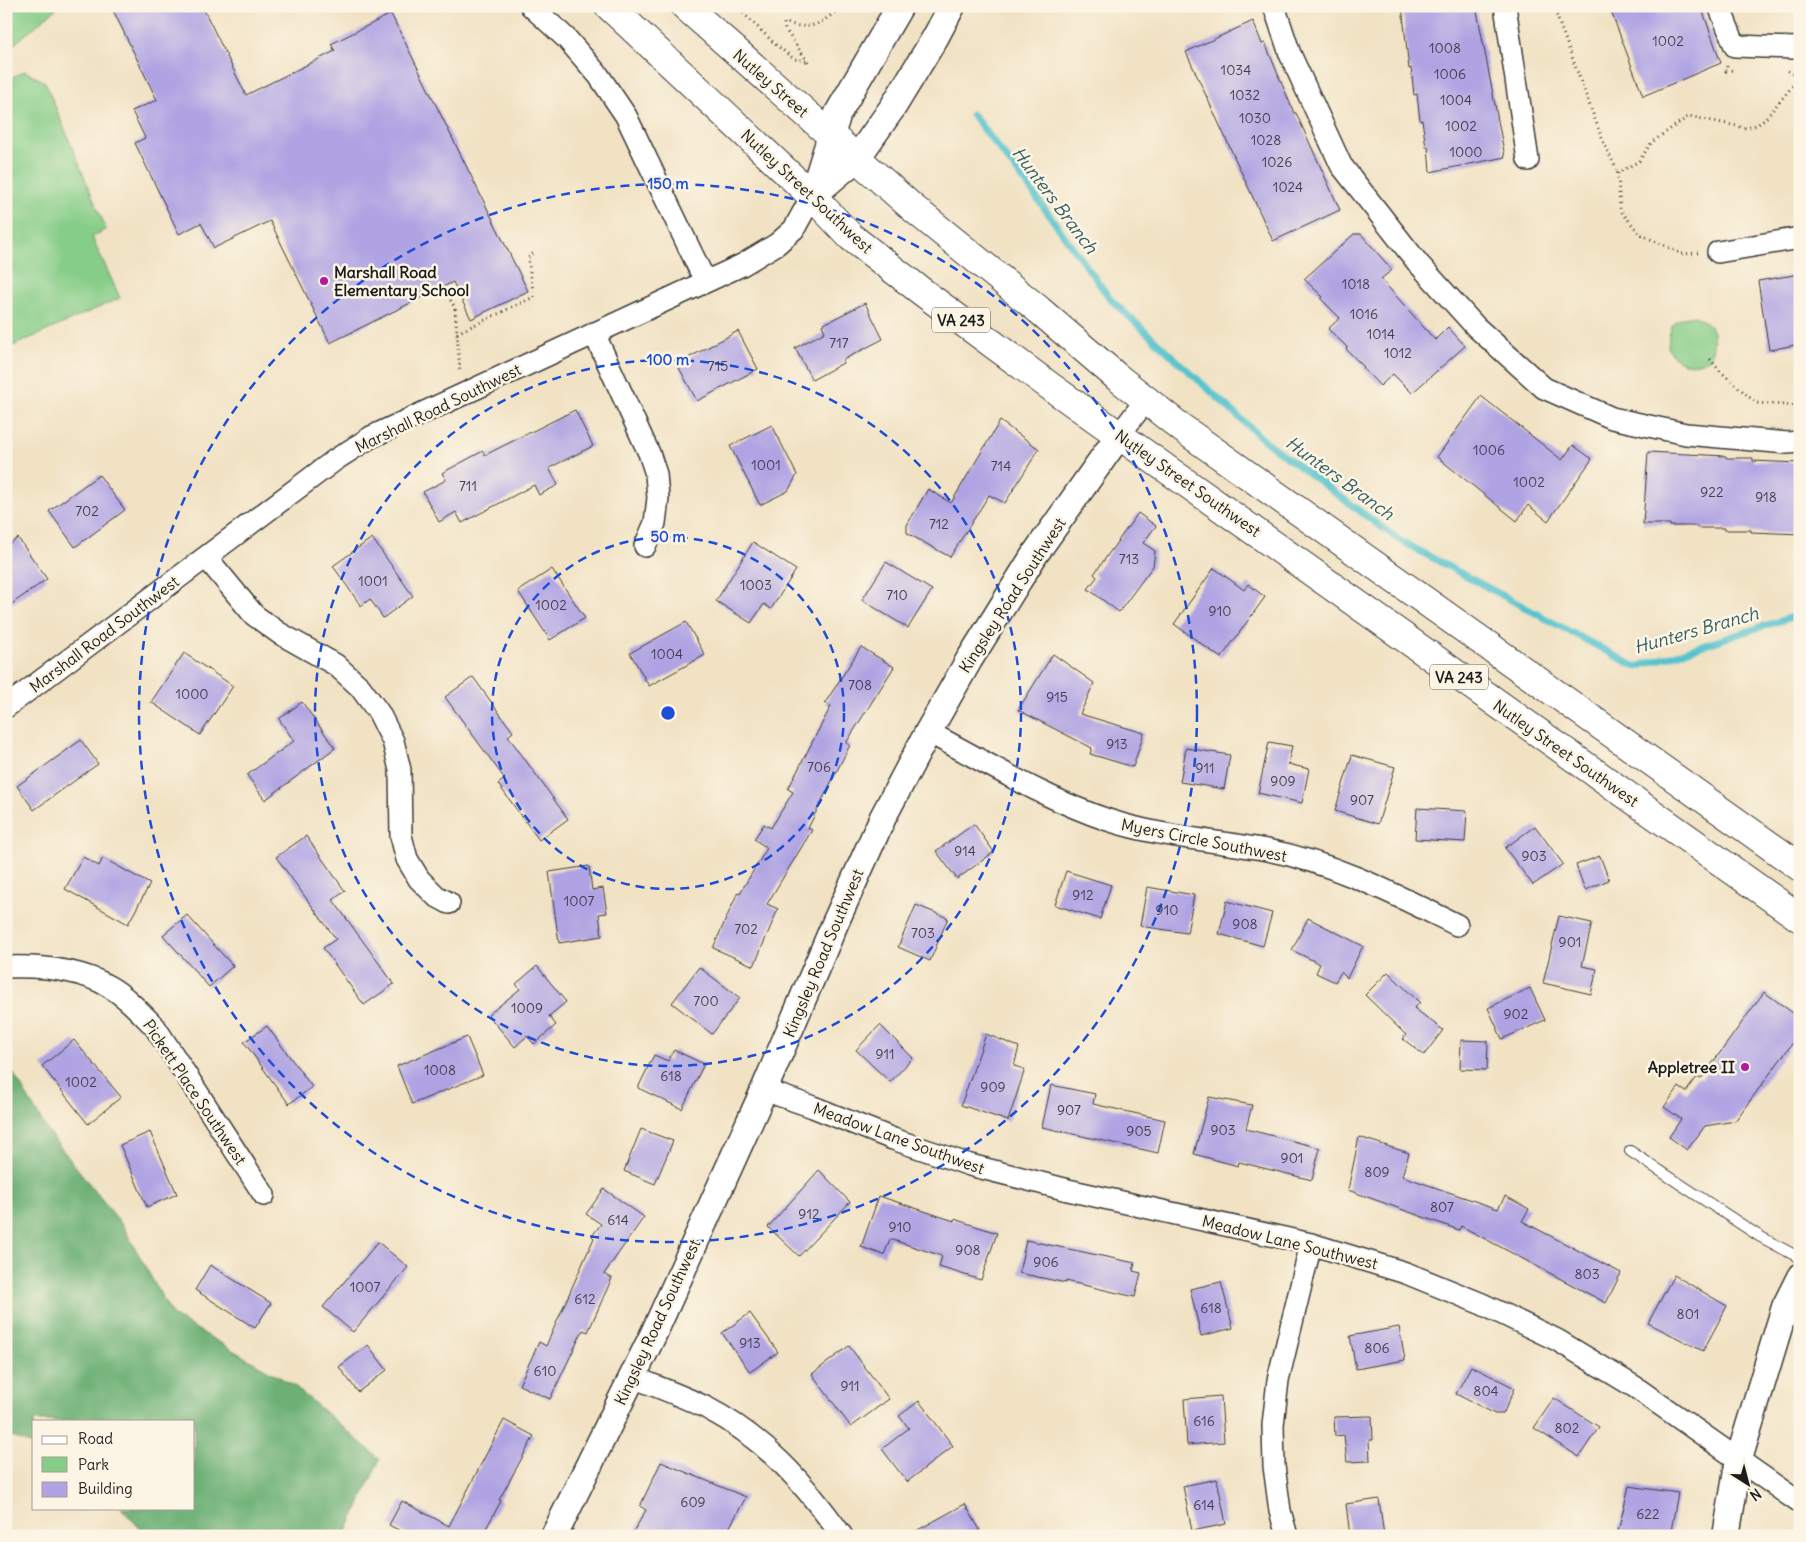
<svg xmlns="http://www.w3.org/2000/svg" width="1806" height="1542" font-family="Delius,sans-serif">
<rect width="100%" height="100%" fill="#fcf5e5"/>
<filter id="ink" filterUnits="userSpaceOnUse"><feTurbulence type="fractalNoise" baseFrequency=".02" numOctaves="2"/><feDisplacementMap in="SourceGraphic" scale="10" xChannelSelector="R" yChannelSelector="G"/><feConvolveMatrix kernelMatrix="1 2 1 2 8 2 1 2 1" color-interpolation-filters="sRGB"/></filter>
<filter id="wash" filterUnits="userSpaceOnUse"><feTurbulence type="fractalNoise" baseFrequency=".0096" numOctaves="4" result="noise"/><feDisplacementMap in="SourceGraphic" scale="20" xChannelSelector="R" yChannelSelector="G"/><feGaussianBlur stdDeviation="1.12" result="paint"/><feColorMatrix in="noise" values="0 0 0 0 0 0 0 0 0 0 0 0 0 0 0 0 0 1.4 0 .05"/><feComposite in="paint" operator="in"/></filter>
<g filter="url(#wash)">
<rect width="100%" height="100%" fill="#f1e2c4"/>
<!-- green -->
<path fill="#86cd88" stroke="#517452" d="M6,6H57L58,7L6,51Z
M25,71L45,82L106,229L92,237L120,298L6,349V80Z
M1695,316C1717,327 1715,335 1711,357C1702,364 1689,366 1679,361C1675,358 1671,352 1668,348C1669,327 1672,318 1695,316Z"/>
<!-- forest -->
<path fill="#6cb074" stroke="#446648" d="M6,1061L49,1133L123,1226L172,1315L293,1385L380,1459L345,1536H147L121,1508H194V1421H34V1446L6,1434Z"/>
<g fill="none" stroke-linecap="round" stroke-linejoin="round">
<!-- stream -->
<path stroke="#56c3ce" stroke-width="7" d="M972,114L1023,179L1111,300L1266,442L1399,540L1636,667L1792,617L1800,618"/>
</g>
<g id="blocks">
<!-- building -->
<path fill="#afa3e3" d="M111,6H202L246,95L335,51L331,44L391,14L528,291L471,319L453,282L330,343L270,221L214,248L201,223L179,234L135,143L145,138L132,111L157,100Z
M1402,6H1476L1505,157L1430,172L1428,146L1426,147L1422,120L1420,121L1417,94L1414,95L1411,68L1409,69Z
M1609,6H1701L1721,63L1643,96Z
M1253,21L1262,44L1265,43L1294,113H1296L1340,210L1273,241L1186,52Z
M1354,234H1361L1392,270L1381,279L1435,340L1448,327L1465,346L1412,393L1393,374L1380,386L1363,368L1364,367L1346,349L1347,347L1328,329L1340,318L1321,299L1323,297L1304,279Z
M1800,274V344L1769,350L1758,281Z
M865,303L883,339L843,360V363L812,380L795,348L825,332L822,325Z
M738,331L758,369L697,401L677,364Z
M1481,396L1562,460L1573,445L1592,459L1548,521L1528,505L1517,521L1437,457Z
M575,410L593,446L549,468L558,485L539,495L534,485L462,523L456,512L439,522L423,492L446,480L442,473L483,451L485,455Z
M1000,421L1039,449L1005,503L989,495L950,557L907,533V525L928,489L951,503Z
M772,425L797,475L788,491L760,505L730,446Z
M1648,452L1726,456V458H1753V461L1800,463V534L1751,532V530H1724V528H1697V526H1670V524H1643Z
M99,475L125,510L75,547L49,511Z
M1138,513L1156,526L1143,543L1155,551L1153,566L1119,612L1088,589L1097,577L1094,574Z
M18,538L47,579L6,608V546Z
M372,538L413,596L383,618L370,599L361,606L333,566Z
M753,542L796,570L771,609L764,604L751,623L716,601Z
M886,562L932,590L908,628L862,600Z
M1214,568L1244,590L1248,584L1265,597L1221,658L1174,624Z
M552,569L585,618L550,640L518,591Z
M686,622L705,655L649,686L630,653Z
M861,647L894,667L846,743L850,745L808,828L812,830L767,904L778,909L754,966L713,948L738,892L740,893L767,848L754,839L764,824L771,828L793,792L788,789L831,706L825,703Z
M184,653L233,686L200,735L151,702Z
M1053,654L1094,683L1080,714L1144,733L1133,767L1090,754L1092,748L1018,710Z
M473,677L513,732L508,736L568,819L539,840L498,784L505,779L445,697Z
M302,702L335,748L265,800L247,775L294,741L279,719Z
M81,740L98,764L34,810L17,786Z
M1269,742L1292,746L1288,764L1309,769L1302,803L1258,793Z
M1186,748L1230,755L1224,789L1180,782Z
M1352,755L1395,767L1378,824L1335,811Z
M1417,808L1467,811L1465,842L1415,839Z
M974,824L994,852L957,879L936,851Z
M1535,826L1563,864L1533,885L1505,848Z
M306,836L345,891L333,900L394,984L364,1005L323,948L336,939L276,857Z
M1600,856L1609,880L1585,890L1576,865Z
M83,857L99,866L103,858L150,884L128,924L65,889Z
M589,866L592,890L603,888L607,913L599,914L602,936L559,943L549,872Z
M1066,871L1111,885L1100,919L1055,905Z
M1147,887L1194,895L1187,933L1140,926Z
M1227,901L1272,913L1263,946L1219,934Z
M916,905L948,918L930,961L898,947Z
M187,915L233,966L209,987L163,935Z
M1559,916L1592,923L1582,966L1597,969L1591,994L1543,983Z
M1308,918L1363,946L1347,978L1341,972L1335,982L1316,973L1320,964L1292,950Z
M537,966L566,1002L549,1016L556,1025L534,1044L527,1036L515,1047L488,1015L520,989L516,984Z
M699,967L740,998L712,1034L672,1003Z
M1388,972L1420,1003L1414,1008L1443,1030L1424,1055L1403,1039L1406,1035L1365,995Z
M1530,988L1545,1020L1502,1039L1488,1008Z
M1764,992L1800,1018V1033L1735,1121L1705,1126L1687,1150L1669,1137L1681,1119L1664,1107L1679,1087L1686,1092L1697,1077L1701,1079Z
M880,1025L913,1058L890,1082L856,1050Z
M267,1026L312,1087L289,1104L244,1042Z
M986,1034L1019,1047L1014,1066L1025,1069L1008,1121L961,1105Z
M467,1037L483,1075L412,1104L397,1066Z
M74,1040L121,1097L88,1124L42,1066Z
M1461,1040L1488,1041L1487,1070L1460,1069Z
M674,1050L704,1064L682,1109L638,1088L654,1055L668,1061Z
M1051,1085L1095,1094L1093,1104L1165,1120L1158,1153L1042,1127Z
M1209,1097L1252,1105L1246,1129L1320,1148L1312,1180L1239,1162L1238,1166L1194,1154Z
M641,1129L673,1141L655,1184L624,1171Z
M150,1132L177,1194L147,1207L120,1145Z
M1359,1137L1409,1153L1402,1176L1498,1209L1505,1196L1529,1209L1522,1221L1621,1273L1606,1303L1461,1226L1459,1230L1348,1190Z
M819,1170L850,1202L799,1256L768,1227Z
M604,1189L644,1217L604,1274L612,1278L588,1332L583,1330L550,1399L519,1385L539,1342L546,1346L594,1238L592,1236L601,1224L586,1214Z
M879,1196L954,1221V1219L997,1233L981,1280L939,1267L942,1256L890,1239L884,1255L861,1247Z
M1026,1240L1135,1263L1133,1271L1141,1273L1135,1297L1066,1281V1283L1019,1273Z
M378,1242L408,1267L353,1332L323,1307Z
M210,1265L271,1303L255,1328L195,1290Z
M1674,1275L1727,1306L1703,1351L1648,1323Z
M1221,1282L1233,1328L1201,1336L1190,1289Z
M750,1313L778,1352L750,1372L722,1333Z
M1399,1327L1405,1360L1356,1369L1350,1336Z
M368,1345L387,1370L358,1392L339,1367Z
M849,1346L889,1399L851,1427L812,1374Z
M1471,1366L1515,1388L1503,1414H1495L1456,1394Z
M1221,1396L1224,1442L1187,1445L1184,1399Z
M1554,1398L1599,1427L1579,1457L1534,1428Z
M919,1401L953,1446L907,1482L882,1449L909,1428L899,1416Z
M1372,1416L1373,1440H1369L1370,1461L1347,1462L1344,1435L1335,1436L1334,1417Z
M504,1420L534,1436L499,1500L501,1501L482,1536H410L389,1525L402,1501L449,1526Z
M661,1462L746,1497L725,1536H631L646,1510L640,1506Z
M1217,1479L1226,1524L1192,1531L1183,1486Z
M1629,1486L1678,1493L1670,1536H1617Z
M1379,1499L1384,1536H1350L1346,1504Z
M965,1504L980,1530L969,1536H907Z"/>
</g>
</g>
<g filter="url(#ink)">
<use href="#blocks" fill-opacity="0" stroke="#3c3a35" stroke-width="1"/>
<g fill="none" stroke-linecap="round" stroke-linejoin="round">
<!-- service casing -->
<g stroke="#3c3a35" stroke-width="12">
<path id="service" d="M1630,1151L1759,1236L1800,1258"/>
</g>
<!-- minor casing -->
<g stroke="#3c3a35" stroke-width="24">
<path id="minor" d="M531,6L567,39L599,76L626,116L705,281
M1274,6L1290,54L1341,165L1417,262L1476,327L1544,388L1612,418L1686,434L1787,443L1800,442
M1505,6L1528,160
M1719,6L1735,46L1796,48L1800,46
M1718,252L1800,238
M594,333L649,453L656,474L658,498L655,523L645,546
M1120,434L1146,400
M206,557L254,615L279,633L336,665L360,687L379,713L393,741L400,770L401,836L407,859L419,879L436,896L449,903
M6,707L335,460L371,437L742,265L777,244L794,229L812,196
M928,732C986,762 1045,799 1108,820C1159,837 1214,840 1267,850C1335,863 1396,895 1457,925
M6,967C39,966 79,969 108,986C126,996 141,1013 155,1027L264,1195
M764,1090L813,1107L893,1139L970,1165L1068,1190L1311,1244L1406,1273L1482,1304L1557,1340L1635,1387L1800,1503
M633,1377C657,1387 683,1396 707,1408C766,1439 804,1483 842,1536
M1287,1536L1280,1511L1274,1466L1273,1425L1278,1380L1311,1244"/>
</g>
<!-- tertiary casing -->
<g stroke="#3c3a35" stroke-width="29">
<path id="tertiary" d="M812,196L857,158L893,107L935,38L952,6
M812,196L838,113L900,6
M554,1536L653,1335L764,1090L836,921L883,817L928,732L969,660L1035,554L1120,434
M1726,1536L1739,1459L1785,1307L1800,1277"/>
</g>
<!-- primary casing -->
<g stroke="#3c3a35" stroke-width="30">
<path id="primary" d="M609,6L812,196L851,237L921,291L1051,387L1800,918
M685,6L914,209L1039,310L1117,377L1183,429L1800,867"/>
</g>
<!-- path -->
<path stroke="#3c3a35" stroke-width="3" stroke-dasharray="1 4" stroke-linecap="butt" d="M736,6L775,44L794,59L807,61
M1553,6L1603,141L1618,173
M808,62L785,29L784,23C790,23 795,26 801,26C817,28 830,17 841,6
M1727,66L1726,71L1735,70
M1788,71L1800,77
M1698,253L1682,254L1640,234L1620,210L1618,173L1639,161L1652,142L1689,116L1746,128L1757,125L1766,118L1800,77
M443,287L455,308L460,371
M457,333L534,297L528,258L535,252
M1710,359L1719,370L1756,403L1800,406"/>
<!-- service -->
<use href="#service" stroke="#fff" stroke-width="10"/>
<!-- minor -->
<use href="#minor" stroke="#fff" stroke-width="21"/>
<!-- tertiary -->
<use href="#tertiary" stroke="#fff" stroke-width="26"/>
<!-- primary -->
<use href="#primary" stroke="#fff" stroke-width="28"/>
</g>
</g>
<!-- distance rings -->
<g fill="none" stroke="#1d4ed8" stroke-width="2.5" stroke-dasharray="9 6">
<circle cx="668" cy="713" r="176"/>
<circle cx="668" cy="713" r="353"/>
<circle cx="668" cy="713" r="529"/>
</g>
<!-- markers -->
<g fill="#b5179e" stroke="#fcf5e5" stroke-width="2">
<circle cx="324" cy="281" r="5"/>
<circle cx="1745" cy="1067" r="5"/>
</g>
<g text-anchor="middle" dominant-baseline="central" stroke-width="5" stroke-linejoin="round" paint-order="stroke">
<!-- number labels -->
<g font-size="14" fill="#413e4e">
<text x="1668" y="41">1002</text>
<text x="1445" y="48">1008</text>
<text x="1236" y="70">1034</text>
<text x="1450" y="74">1006</text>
<text x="1245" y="95">1032</text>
<text x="1456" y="100">1004</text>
<text x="1255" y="118">1030</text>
<text x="1461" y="126">1002</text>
<text x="1266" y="140">1028</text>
<text x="1466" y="152">1000</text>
<text x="1277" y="162">1026</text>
<text x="1288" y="187">1024</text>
<text x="1356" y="284">1018</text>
<text x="1364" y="314">1016</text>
<text x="1381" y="334">1014</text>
<text x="839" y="343">717</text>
<text x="1398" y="353">1012</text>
<text x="718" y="366">715</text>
<text x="1489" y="450">1006</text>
<text x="766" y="465">1001</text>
<text x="1001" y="466">714</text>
<text x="1529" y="482">1002</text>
<text x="468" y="486">711</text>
<text x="1712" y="492">922</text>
<text x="1766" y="497">918</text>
<text x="87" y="511">702</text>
<text x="939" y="524">712</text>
<text x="1129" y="559">713</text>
<text x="373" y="581">1001</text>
<text x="756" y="585">1003</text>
<text x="897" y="595">710</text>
<text x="551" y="605">1002</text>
<text x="1220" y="611">910</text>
<text x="667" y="654">1004</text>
<text x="860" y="685">708</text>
<text x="192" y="694">1000</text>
<text x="1057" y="697">915</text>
<text x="1117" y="744">913</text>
<text x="819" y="767">706</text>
<text x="1205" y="768">911</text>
<text x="1283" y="781">909</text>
<text x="1362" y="800">907</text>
<text x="965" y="851">914</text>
<text x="1534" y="856">903</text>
<text x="1083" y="895">912</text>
<text x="579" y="901">1007</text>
<text x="1167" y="910">910</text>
<text x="1245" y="924">908</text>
<text x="746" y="929">702</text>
<text x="923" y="933">703</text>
<text x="1570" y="942">901</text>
<text x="706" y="1001">700</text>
<text x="527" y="1008">1009</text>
<text x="1516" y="1014">902</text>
<text x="885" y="1054">911</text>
<text x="440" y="1070">1008</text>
<text x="671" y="1076">618</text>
<text x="81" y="1082">1002</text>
<text x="993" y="1087">909</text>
<text x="1069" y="1110">907</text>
<text x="1223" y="1130">903</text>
<text x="1139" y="1131">905</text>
<text x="1292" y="1158">901</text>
<text x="1377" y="1172">809</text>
<text x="1442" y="1207">807</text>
<text x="809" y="1214">912</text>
<text x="618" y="1220">614</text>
<text x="900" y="1227">910</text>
<text x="968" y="1250">908</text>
<text x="1046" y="1262">906</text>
<text x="1587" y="1274">803</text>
<text x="365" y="1287">1007</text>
<text x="585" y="1299">612</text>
<text x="1211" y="1308">618</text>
<text x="1688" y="1314">801</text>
<text x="750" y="1343">913</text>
<text x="1377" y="1348">806</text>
<text x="545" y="1371">610</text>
<text x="850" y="1386">911</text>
<text x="1486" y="1391">804</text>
<text x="1204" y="1421">616</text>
<text x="1567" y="1428">802</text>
<text x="693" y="1502">609</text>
<text x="1204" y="1505">614</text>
<text x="1648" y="1514">622</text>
</g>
<!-- shield labels -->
<g fill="#fcf5e5" stroke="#5f5d58" stroke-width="1">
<rect x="932" y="307.5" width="58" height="25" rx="4"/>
<rect x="1430" y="664.5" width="58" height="25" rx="4"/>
</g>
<g font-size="15" font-weight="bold" fill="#1c1c1c">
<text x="961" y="320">VA 243</text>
<text x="1459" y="677">VA 243</text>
</g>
<!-- street labels -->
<g font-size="16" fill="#1c1c1c" stroke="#fcf5e5">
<text transform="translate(771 83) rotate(41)">Nutley Street</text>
<text transform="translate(807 191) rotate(43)">Nutley Street Southwest</text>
<text transform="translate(438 408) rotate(-26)">Marshall Road Southwest</text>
<text transform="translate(1188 483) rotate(35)">Nutley Street Southwest</text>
<text transform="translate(1012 595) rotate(-57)">Kingsley Road Southwest</text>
<text transform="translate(104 634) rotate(-37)">Marshall Road Southwest</text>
<text transform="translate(1566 753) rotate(35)">Nutley Street Southwest</text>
<text transform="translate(1204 840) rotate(11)">Myers Circle Southwest</text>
<text transform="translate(823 953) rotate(-67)">Kingsley Road Southwest</text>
<text transform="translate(195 1092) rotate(56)">Pickett Place Southwest</text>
<text transform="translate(899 1138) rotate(20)">Meadow Lane Southwest</text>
<text transform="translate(1290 1242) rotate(14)">Meadow Lane Southwest</text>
<text transform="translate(657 1322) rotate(-65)">Kingsley Road Southwest</text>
</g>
<!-- poi labels -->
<g font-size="16" font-weight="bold" fill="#1c1c1c" stroke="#fcf5e5" text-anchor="start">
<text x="334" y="272">Marshall Road<tspan x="334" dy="18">Elementary School</tspan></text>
<text x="1735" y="1067" text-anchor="end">Appletree II</text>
</g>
<!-- water labels -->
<g font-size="18" font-style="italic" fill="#335f63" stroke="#fcf5e5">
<text transform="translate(1055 200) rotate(53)">Hunters Branch</text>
<text transform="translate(1340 478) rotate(36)">Hunters Branch</text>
<text transform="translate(1696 630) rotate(-16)">Hunters Branch</text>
</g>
</g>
<circle cx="668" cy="713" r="8" fill="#1d4ed8" stroke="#fcf5e5" stroke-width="2.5"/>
<g font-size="15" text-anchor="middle" font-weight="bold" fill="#1d4ed8" stroke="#fcf5e5" stroke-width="5" stroke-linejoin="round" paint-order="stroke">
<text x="668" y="189">150 m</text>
<text x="668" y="365">100 m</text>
<text x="668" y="542">50 m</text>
</g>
<!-- margin -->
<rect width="1806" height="1542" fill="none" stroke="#fcf5e5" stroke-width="25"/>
<!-- legend -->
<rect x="32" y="1420" width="162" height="90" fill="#fcf5e5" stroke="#a29e95"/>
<rect x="42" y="1436" width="25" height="8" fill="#ffffff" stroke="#a29e95"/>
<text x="78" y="1444" font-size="15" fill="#1c1c1c">Road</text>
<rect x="42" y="1457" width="25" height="15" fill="#86cd88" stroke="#a29e95"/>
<text x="78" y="1470" font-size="15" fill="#1c1c1c">Park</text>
<rect x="42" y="1482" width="25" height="15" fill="#afa3e3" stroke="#a29e95"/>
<text x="78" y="1494" font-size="15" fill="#1c1c1c">Building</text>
<!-- north arrow -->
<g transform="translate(1748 1484) rotate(144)" stroke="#fcf5e5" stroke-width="4" paint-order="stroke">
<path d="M0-4L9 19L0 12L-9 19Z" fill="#1c1c1c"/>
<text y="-8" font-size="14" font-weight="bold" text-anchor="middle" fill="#1c1c1c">N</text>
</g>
</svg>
